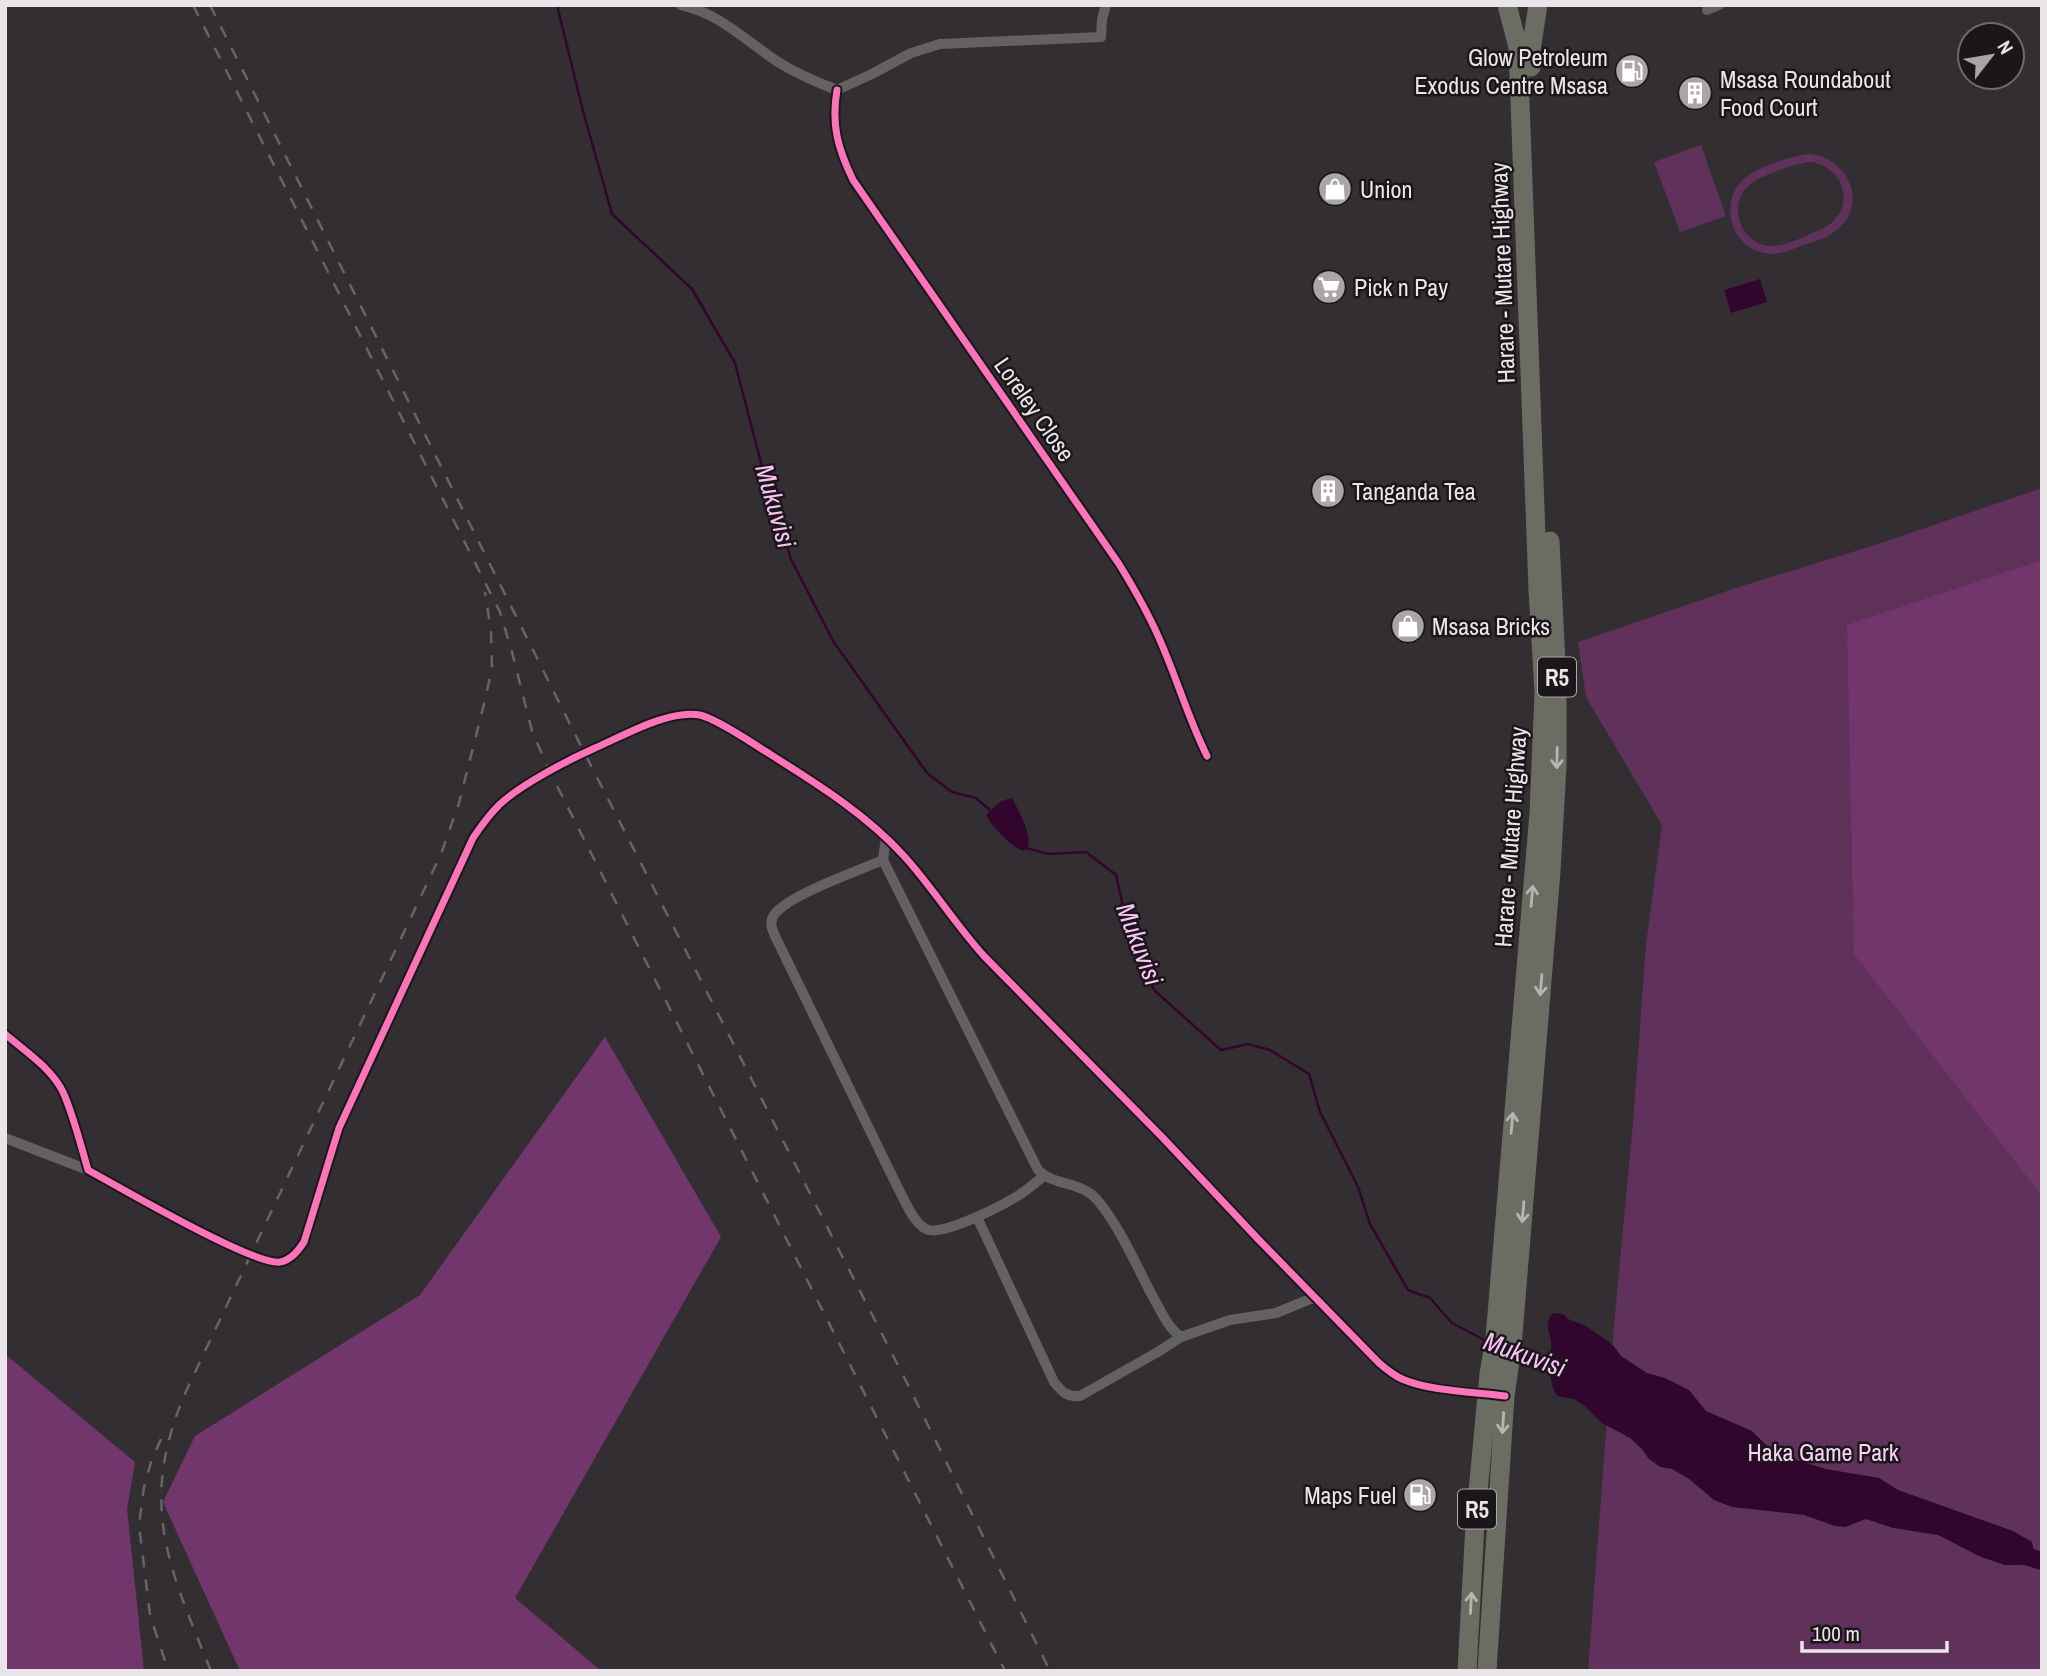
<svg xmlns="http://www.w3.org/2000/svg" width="2047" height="1676" font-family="'Archivo Narrow',sans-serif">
<rect width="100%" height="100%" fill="#332e32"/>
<!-- green -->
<path fill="#60315b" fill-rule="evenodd" d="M1701,145L1726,216L1680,232L1654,162Z
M1810,154C1846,158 1869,200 1839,228C1829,238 1813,242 1800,246C1789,251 1777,256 1764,253C1730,246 1718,201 1745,178C1758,167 1793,155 1810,154ZM1811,162C1848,168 1856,213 1822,229C1806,235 1787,247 1770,246C1742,244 1728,209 1746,188C1757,176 1795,163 1811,162Z
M2042,488V1671H1588L1614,1325L1633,1123L1646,944L1662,825L1586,697L1578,642L1742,586L1875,545Z"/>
<!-- forest -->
<path fill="#71376c" d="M2042,560V1196L1854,954L1847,625Z
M605,1037L721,1237L515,1598L599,1669L598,1671H240L163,1502L195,1436L420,1295Z
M5,1354L135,1462L127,1509L144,1671H5Z"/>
<!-- water -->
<path fill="#32052f" d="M1760,279L1767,302L1731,313L1724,290Z
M1012,798C1020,813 1031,832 1028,848L1023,851C1013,848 990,825 986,815L1001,801Z
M1553,1313L1563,1314L1568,1319L1586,1326L1613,1345L1621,1356L1647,1373L1665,1378L1689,1390L1706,1411L1752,1431L1774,1453L1826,1469L1879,1478L1898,1490L2013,1531L2032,1542L2035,1556L2025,1565H2005L1981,1557L1938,1535L1893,1528L1866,1519L1845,1527L1835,1526L1804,1515L1732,1507L1714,1500L1689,1479L1672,1469L1660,1467L1648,1458L1642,1449L1630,1438L1602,1423L1585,1406L1574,1399L1557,1396C1546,1379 1552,1359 1551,1340C1550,1334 1547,1329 1548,1323C1549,1318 1550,1317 1553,1313Z"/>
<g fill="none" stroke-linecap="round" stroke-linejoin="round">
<!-- stream -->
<path stroke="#32052f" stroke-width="2.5" d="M557,5L583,111L612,214L692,289L735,363L766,482L791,559L833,641L927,773L952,792L976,798L991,811
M1026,848L1049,854L1086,852L1116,875L1125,915L1154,990L1221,1050L1248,1044L1270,1050L1309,1074L1320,1112L1358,1187L1370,1224L1408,1290L1430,1298L1452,1323L1488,1342
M1520,1355L1549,1367"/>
<!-- river -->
<path stroke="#32052f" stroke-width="18" d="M2012,1552L2042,1561"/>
<!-- minor -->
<path stroke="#646163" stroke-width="10" d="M681,5C719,13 746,41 778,62C797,74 816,82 837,90L872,74L911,53L940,44L1101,37L1102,19L1106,5
M1707,10L1719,5
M837,90C831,125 838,149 853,180L1119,564C1135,590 1150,616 1162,645C1178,682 1189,720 1207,756
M886,837L883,860L1038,1170C1055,1187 1082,1180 1099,1202C1122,1231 1136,1265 1153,1297C1161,1311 1168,1328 1181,1337L1230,1320L1276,1313L1315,1297
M883,860C858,871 788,895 774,915C769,922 772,929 775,936L898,1188C905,1201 913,1222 926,1229C941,1238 1007,1203 1022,1193C1030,1188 1037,1181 1044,1176
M5,1034C25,1051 51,1068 63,1092C73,1114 81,1146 88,1170C119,1187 254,1266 280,1262C291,1260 298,1251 304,1242L339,1128L473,838C481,826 489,815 499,805C520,785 568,760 595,748C623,736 669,709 700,715C717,719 749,741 765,751C814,782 865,813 904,856C933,888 955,924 984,956L1163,1138L1258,1239L1379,1363C1387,1369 1394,1376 1402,1379C1429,1391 1463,1391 1492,1394
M5,1138L88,1170
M977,1217L1054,1382C1062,1392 1067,1397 1080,1396L1156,1353L1181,1337"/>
<!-- trunk -->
<path stroke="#6b6c62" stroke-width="19" d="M1531,67V50L1538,5
M1467,1671L1475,1524L1489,1374L1495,1338L1539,813L1544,692L1538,590L1518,47L1507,5
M1487,1671L1505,1396L1512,1347L1551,871L1557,767V684L1550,541"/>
<!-- rail -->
<path stroke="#676466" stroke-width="2.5" stroke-dasharray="12 12" stroke-linecap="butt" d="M193,5L500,612L512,652L532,731L550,772L1005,1671
M210,5L584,752L905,1379L1050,1671
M161,1439L151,1462L144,1487L139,1525L150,1615L168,1670
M211,1671C167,1563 137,1501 188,1387L441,854L459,803L486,696L492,667L491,631L485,592"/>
<!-- cycleway casing -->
<g stroke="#1a1619" stroke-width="11">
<path id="cycleway" d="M837,90C831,125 838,149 853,180L1119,564C1135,590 1150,616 1162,645C1178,682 1189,720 1207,756
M5,1034C25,1051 51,1068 63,1092C73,1114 81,1146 88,1170C119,1187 254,1266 280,1262C291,1260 298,1251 304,1242L339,1128L473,838C481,826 489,815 499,805C520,785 568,760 595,748C623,736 669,709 700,715C717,719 749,741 765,751C814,782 865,813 904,856C933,888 955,924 984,956L1163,1138L1258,1239L1379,1363C1386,1369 1393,1375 1402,1379C1429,1391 1474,1392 1505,1396"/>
</g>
<!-- cycleway -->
<use href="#cycleway" stroke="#fb73b8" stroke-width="7"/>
</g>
<!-- one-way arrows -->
<defs><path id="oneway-shaft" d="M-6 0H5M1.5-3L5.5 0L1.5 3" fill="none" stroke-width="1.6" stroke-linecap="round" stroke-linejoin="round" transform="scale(1.75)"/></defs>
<g stroke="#b7b5b3">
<use href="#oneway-shaft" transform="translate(1557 758) rotate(91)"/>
<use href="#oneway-shaft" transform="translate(1532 896) rotate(-85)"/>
<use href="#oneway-shaft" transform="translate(1541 985) rotate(95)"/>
<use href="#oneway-shaft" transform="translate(1512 1123) rotate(-85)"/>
<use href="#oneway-shaft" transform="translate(1523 1212) rotate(95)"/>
<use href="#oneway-shaft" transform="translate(1503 1423) rotate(94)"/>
<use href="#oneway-shaft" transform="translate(1471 1603) rotate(-87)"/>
</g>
<!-- icons -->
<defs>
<g id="fuel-disc" transform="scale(1.75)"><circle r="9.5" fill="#aaa5a9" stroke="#1a1619"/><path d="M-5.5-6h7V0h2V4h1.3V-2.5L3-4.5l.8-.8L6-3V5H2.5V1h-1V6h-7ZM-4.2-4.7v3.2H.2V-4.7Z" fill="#fff"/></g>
<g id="building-disc" transform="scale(1.75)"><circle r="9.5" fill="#aaa5a9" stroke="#1a1619"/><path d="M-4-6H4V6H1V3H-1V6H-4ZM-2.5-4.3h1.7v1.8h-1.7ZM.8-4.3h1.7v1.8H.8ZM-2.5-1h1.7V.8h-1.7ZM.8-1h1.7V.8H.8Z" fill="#fff"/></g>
<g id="shop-disc" transform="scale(1.75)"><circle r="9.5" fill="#aaa5a9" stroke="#1a1619"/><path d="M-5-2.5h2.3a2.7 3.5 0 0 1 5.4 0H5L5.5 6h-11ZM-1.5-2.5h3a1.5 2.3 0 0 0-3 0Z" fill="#fff"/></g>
<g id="supermarket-disc" transform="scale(1.75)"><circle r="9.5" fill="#aaa5a9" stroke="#1a1619"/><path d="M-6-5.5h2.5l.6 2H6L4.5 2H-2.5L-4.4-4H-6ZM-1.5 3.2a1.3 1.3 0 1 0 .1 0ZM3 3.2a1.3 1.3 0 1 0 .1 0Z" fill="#fff"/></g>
</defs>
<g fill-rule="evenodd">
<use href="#fuel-disc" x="1632" y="71"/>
<use href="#building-disc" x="1695" y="93"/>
<use href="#shop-disc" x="1335" y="189"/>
<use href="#supermarket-disc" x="1329" y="287"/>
<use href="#building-disc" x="1328" y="491"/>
<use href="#shop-disc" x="1408" y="626"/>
<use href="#fuel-disc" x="1420" y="1495"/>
</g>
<g text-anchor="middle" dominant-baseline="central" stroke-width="5" stroke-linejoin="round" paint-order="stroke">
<!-- shield labels -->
<g fill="#1a1619" stroke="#aca7ab" stroke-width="2">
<rect x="1538" y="657.5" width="38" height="39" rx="5"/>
<rect x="1458" y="1489.5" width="38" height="39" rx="5"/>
</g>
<g font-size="23" font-weight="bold" fill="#eae5e9">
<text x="1557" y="677">R5</text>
<text x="1477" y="1509">R5</text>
</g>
<!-- poi labels -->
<g font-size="24" fill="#eae5e9" stroke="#1a1619" text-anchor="start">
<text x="1608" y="57" text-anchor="end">Glow Petroleum<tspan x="1608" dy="28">Exodus Centre Msasa</tspan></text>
<text x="1720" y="79">Msasa Roundabout<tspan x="1720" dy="28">Food Court</tspan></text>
<text x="1360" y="189">Union</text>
<text x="1354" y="287">Pick n Pay</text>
<text x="1352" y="491">Tanganda Tea</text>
<text x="1432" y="626">Msasa Bricks</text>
<text x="1396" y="1495" text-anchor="end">Maps Fuel</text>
</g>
<!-- street labels -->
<g font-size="24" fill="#eae5e9" stroke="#1a1619">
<text transform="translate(1502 273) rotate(-92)">Harare - Mutare Highway</text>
<text transform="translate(1035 409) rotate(55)">Loreley Close</text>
<text transform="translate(1510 837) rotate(-86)">Harare - Mutare Highway</text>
</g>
<!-- park labels -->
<g font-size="24" fill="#fad3f4" stroke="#1a1619">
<text x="1823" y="1452">Haka Game Park</text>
</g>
<!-- water labels -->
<g font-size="26" font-style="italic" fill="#fcc2f4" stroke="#1a1619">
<text transform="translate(776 506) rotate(74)">Mukuvisi</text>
<text transform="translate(1140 944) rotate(69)">Mukuvisi</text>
<text transform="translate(1525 1354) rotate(20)">Mukuvisi</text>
</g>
</g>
<!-- border -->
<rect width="2047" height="1676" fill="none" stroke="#eae5e9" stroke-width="14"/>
<!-- north arrow -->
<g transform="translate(1991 56) rotate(59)"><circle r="33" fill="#1a1619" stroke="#6d696c" stroke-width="2"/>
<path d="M0-5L12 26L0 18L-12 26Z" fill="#aaa5a9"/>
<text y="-10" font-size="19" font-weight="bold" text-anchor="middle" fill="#eae5e9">N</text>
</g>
<!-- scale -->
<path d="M1802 1641v10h145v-10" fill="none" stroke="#eae5e9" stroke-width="3.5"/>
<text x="1812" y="1641" font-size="21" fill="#eae5e9" stroke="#1a1619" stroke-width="5" paint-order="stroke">100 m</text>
</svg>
